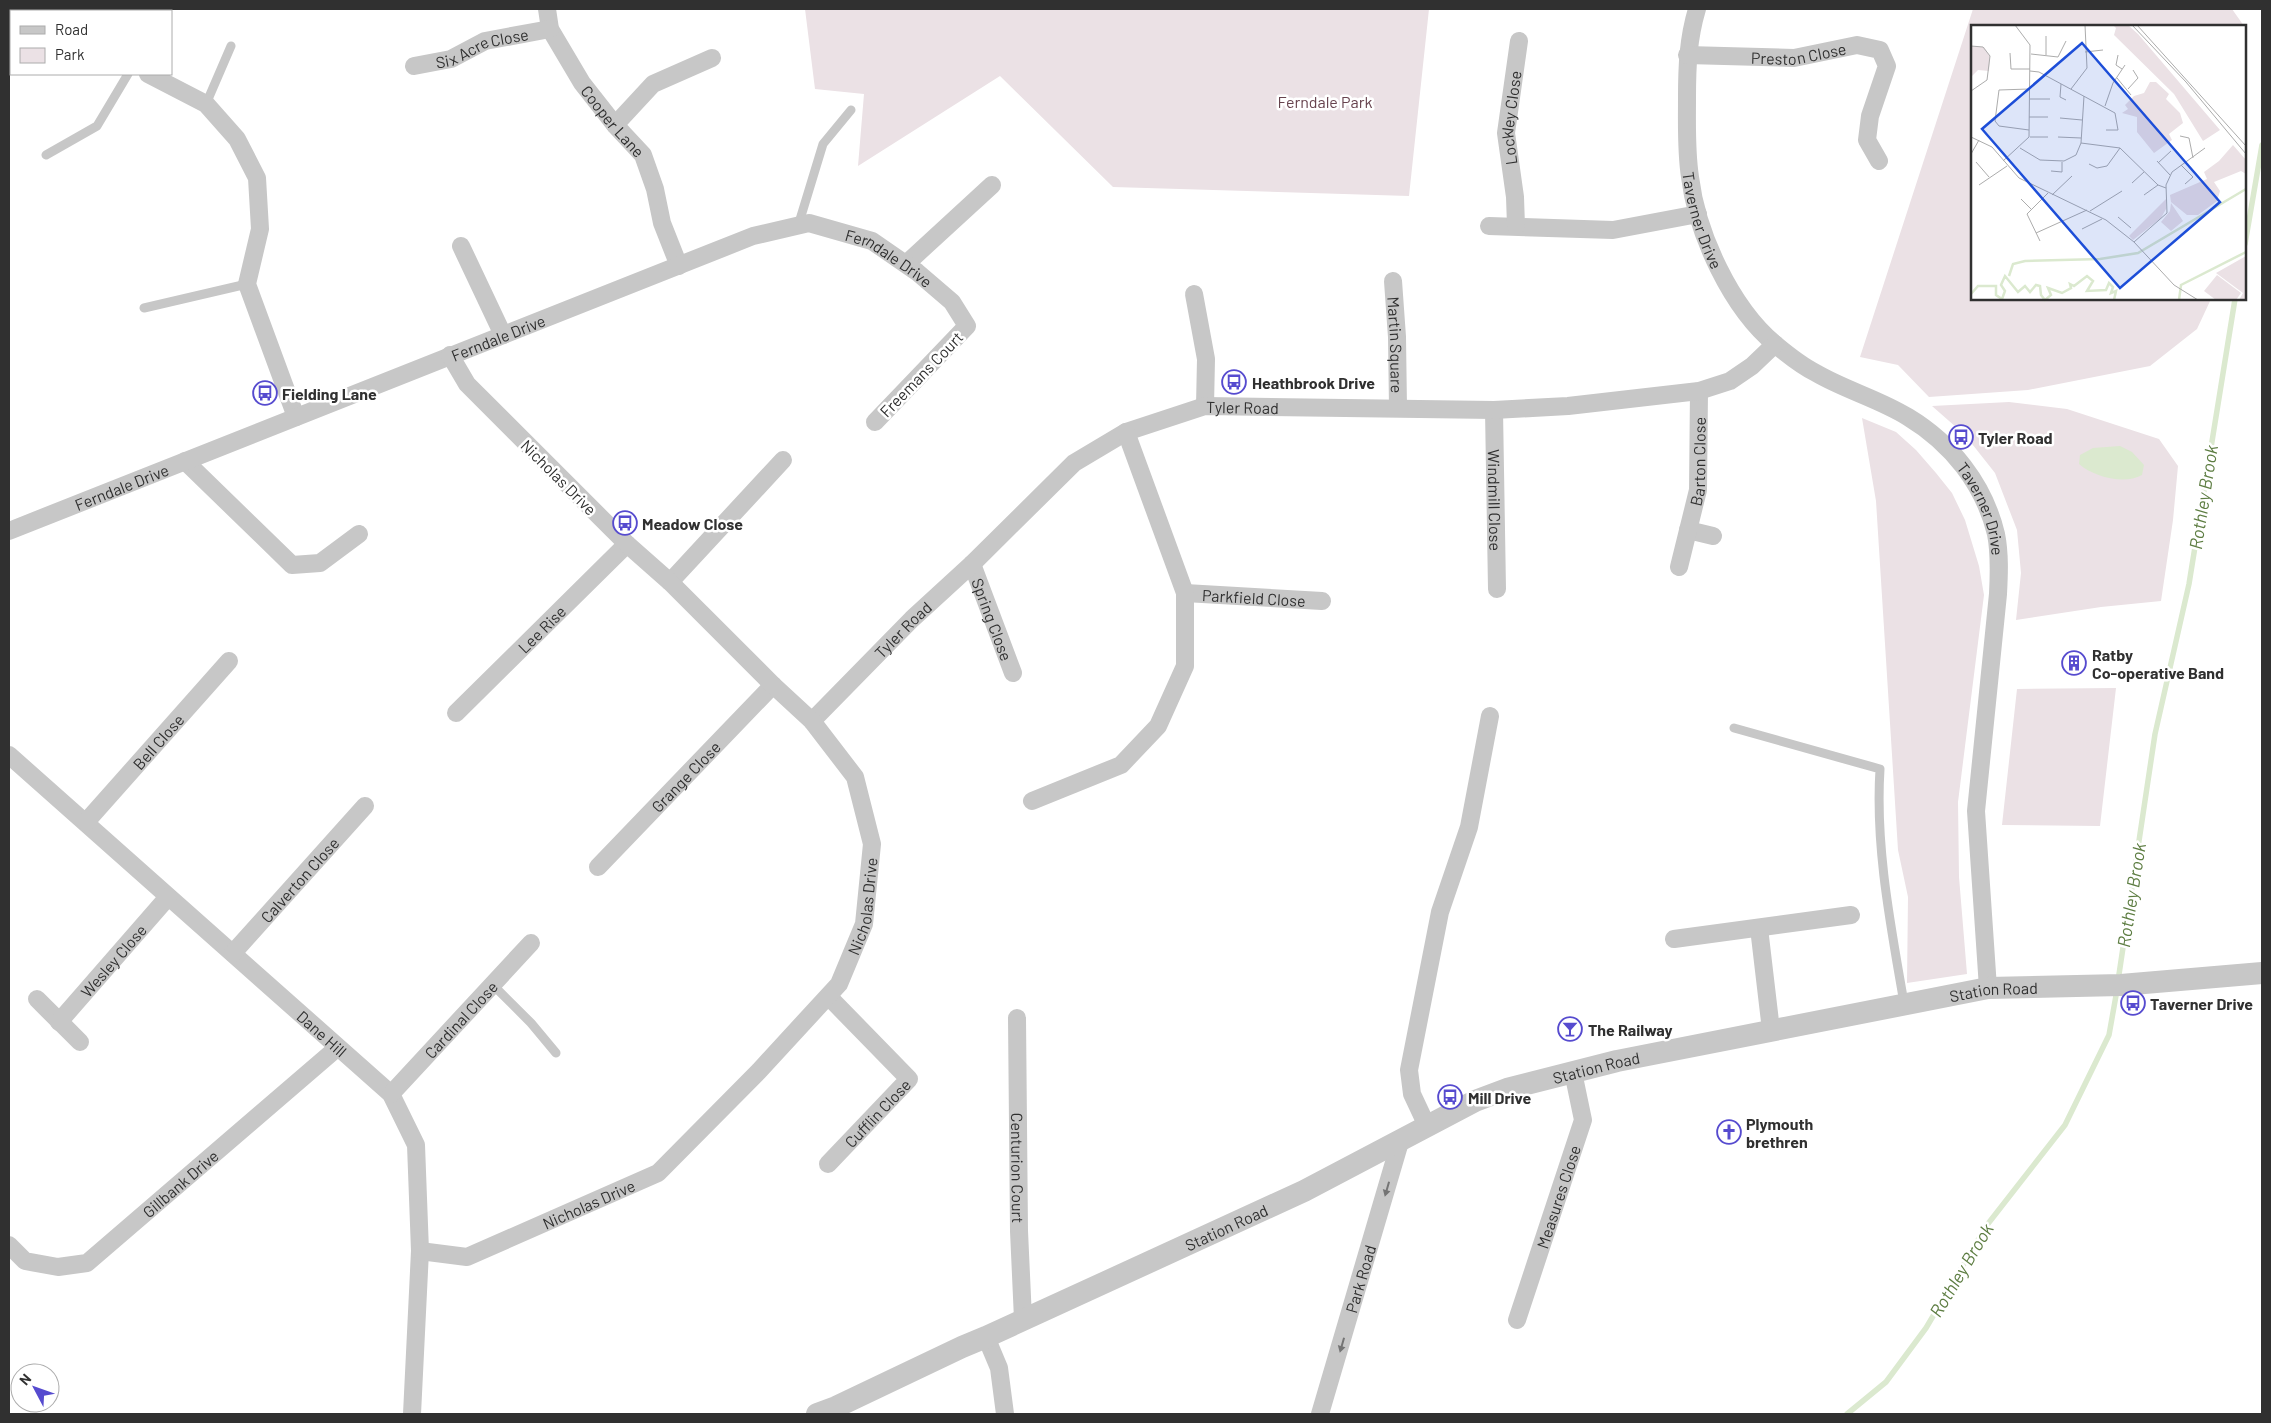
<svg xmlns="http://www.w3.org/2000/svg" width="2271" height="1423" font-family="Barlow,sans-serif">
<rect width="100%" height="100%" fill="#fff"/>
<!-- green -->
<path fill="#ebe1e5" d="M805,9H1429L1409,196L1113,187L1000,76L858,166L864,94L815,89Z
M1973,9H2232L2244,26H1972V299H2211L2197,329L2150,366L2028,390L1929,397L1898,365L1860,357Z
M2009,402L2067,409L2159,439L2178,466L2173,520L2161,601L2101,607L2016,620L2021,573L2017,530L1995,473L1965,435L1932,406Z
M1862,418L1896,432L1916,450L1936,473L1952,493L1965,520L1979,566L1984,595L1958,802L1959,877L1967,974L1907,983L1908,897L1898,850L1876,501Z
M2116,688L2100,826L2002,825L2017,689Z"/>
<!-- water -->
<path fill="#dbe9cf" d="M2120,446L2132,452L2144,465L2142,475C2124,485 2094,477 2079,464L2080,455L2093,448Z"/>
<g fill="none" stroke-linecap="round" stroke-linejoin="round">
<!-- stream -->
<path stroke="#dbe9cf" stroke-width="5.5" d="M2245,244L2262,145
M2118,981L2155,734L2189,584L2235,299
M1847,1414L1886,1382L1926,1328L1987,1225L2065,1125L2109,1035L2117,990"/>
<!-- service -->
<path stroke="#c7c7c7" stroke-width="9" d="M206,104L231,46
M46,155L97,126L128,74
M798,226L823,144L851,110
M144,308L247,284
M1734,728L1880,769C1875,847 1891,927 1904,1003
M492,984L531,1023L556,1053"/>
<!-- minor -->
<g stroke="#c7c7c7" stroke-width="18">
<path d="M54,9L57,11"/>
<path id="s1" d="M547,9L550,29L582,83L615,125L643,155L655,189L662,223L679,266"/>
<path id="s2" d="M1697,9C1688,39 1687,67 1687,98C1687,125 1686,151 1690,177C1697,234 1731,308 1776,345C1788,355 1802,366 1816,373C1845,390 1879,399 1908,417C1951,443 1984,484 1996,534C2000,554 1999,575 1998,594L1976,811L1988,988"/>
<path d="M116,11L118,9"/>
<path id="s3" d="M1687,55L1794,58L1857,45L1880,50L1887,66L1870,116L1867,140L1879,161"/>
<path id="s4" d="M414,66L451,59L485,41L550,29"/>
<path d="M148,74L206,104L237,139L257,178L260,229L247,284L296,417"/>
<path d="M615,125L653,84L712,58"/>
<path d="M1489,226L1613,230L1698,214"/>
<path id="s5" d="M1516,226L1515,197L1506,133L1519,41"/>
<path d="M461,246L503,335"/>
<path d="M906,264L992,185"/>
<path id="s6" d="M1393,281L1397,337L1398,408"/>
<path d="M1194,294L1206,359L1205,406"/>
<path id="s7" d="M1494,410L1497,589"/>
<path d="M185,461L292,565L320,563L359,534"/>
<path d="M1688,530L1713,536"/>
<path id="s8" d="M9,531L753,236L809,223L872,241L917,272L952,302L967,326L875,422"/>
<path id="s9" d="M972,564L1013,673"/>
<path id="s10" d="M1679,567L1698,490L1699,391"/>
<path d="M670,582L783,460"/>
<path id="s11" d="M1185,593L1322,601"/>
<path id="s12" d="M456,713L627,544"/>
<path id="s13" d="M812,721L912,619L972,564L1074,463L1126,432L1205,406L1494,410L1568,406L1699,391L1730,381L1752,366L1775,344"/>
<path id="s14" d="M9,755L391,1094L416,1145L420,1251L412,1414"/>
<path d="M1032,801L1121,765L1158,726L1185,666V593L1126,432"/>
<path id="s15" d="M86,822L229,661"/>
<path id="s16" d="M598,867L773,685"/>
<path d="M1759,928L1771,1030"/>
<path d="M1674,939L1851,915"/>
<path id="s17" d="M233,953L365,806"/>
<path d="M37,999L80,1042"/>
<path id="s18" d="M1017,1018L1019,1231L1023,1319"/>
<path id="s19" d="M59,1022L168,897"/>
<path id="s20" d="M391,1094L531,943"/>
<path d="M1427,1126L1412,1094L1409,1070L1440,912L1469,827L1490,716"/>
<path id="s21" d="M828,1164L909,1079L829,997"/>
<path id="s22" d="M9,1245L25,1261L58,1267L87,1263L337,1048"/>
<path id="s23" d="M420,1251L467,1257L658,1173L759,1071L839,984L864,924L872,844L855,777L812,721L773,685L670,582L627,544L467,384L450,355"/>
<path id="s24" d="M1517,1320L1583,1120L1573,1072"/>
<path d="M986,1337L999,1368L1005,1414"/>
<path id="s25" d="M1320,1414L1400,1142"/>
</g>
<!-- tertiary -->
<path stroke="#c7c7c7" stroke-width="22" id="s26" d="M817,1414L836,1407L962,1347L986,1337L1304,1191L1475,1101L1507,1089L1617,1061L1988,988L2121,985L2262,973"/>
</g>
<!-- one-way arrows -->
<defs><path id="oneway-solid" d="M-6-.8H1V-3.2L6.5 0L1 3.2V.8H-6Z" transform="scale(1.25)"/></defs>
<g fill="#747474">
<use href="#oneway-solid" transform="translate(1387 1189) rotate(106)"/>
<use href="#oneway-solid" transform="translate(1342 1345) rotate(106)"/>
</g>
<!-- icons -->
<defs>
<g id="bus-ring" transform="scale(1.25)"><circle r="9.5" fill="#fff" stroke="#564bcf" stroke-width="1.5"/><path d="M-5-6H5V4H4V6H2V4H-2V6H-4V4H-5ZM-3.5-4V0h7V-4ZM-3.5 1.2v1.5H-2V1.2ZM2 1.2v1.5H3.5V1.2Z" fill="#564bcf"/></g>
<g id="building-ring" transform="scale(1.25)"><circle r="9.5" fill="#fff" stroke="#564bcf" stroke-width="1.5"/><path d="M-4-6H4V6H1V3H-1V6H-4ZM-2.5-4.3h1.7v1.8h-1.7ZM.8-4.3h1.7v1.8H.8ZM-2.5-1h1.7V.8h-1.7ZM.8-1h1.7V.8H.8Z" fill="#564bcf"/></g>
<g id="bar-ring" transform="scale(1.25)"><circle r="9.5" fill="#fff" stroke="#564bcf" stroke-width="1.5"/><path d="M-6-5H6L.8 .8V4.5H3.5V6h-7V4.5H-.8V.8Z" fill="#564bcf"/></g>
<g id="church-ring" transform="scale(1.25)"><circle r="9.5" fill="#fff" stroke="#564bcf" stroke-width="1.5"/><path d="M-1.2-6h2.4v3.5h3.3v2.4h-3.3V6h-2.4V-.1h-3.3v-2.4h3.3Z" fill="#564bcf"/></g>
</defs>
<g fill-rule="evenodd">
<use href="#bus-ring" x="1234" y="382"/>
<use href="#bus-ring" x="265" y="393"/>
<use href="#bus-ring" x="1961" y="437"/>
<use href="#bus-ring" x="625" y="523"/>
<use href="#building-ring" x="2074" y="663"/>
<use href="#bus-ring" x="2133" y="1003"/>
<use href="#bar-ring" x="1570" y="1029"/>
<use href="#bus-ring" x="1450" y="1097"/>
<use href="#church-ring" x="1729" y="1132"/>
</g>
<g text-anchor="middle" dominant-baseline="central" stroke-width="5" stroke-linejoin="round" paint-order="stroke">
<!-- street labels -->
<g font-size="16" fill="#303030" stroke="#fff">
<text stroke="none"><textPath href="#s4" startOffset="71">Six Acre Close</textPath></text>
<text stroke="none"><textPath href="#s3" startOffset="112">Preston Close</textPath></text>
<text stroke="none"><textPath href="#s5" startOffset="109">Lockley Close</textPath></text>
<text stroke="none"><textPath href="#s1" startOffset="132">Cooper Lane</textPath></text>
<text stroke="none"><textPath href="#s2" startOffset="214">Taverner Drive</textPath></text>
<text stroke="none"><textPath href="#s8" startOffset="946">Ferndale Drive</textPath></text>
<text stroke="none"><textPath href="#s8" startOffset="526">Ferndale Drive</textPath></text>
<text stroke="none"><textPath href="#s6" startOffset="64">Martin Square</textPath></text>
<text transform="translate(921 374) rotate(-46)">Freemans Court</text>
<text stroke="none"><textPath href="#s13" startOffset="549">Tyler Road</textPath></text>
<text stroke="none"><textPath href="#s10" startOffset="108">Barton Close</textPath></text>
<text transform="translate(559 477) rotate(45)">Nicholas Drive</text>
<text stroke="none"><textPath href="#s8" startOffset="121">Ferndale Drive</textPath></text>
<text stroke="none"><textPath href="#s7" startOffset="90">Windmill Close</textPath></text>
<text stroke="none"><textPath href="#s2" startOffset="634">Taverner Drive</textPath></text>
<text stroke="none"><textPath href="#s11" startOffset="69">Parkfield Close</textPath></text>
<text stroke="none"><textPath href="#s9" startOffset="59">Spring Close</textPath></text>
<text stroke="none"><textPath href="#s12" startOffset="120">Lee Rise</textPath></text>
<text stroke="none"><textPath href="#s13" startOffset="129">Tyler Road</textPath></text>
<text stroke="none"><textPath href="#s15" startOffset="108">Bell Close</textPath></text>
<text stroke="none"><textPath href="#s16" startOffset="126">Grange Close</textPath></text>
<text stroke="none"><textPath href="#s17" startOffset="99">Calverton Close</textPath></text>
<text stroke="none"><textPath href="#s23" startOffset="600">Nicholas Drive</textPath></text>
<text stroke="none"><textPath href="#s19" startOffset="82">Wesley Close</textPath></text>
<text stroke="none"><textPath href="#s26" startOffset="1260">Station Road</textPath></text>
<text stroke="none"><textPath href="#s20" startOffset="102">Cardinal Close</textPath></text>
<text stroke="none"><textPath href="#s14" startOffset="419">Dane Hill</textPath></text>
<text stroke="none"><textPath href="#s26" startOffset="855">Station Road</textPath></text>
<text stroke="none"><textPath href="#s21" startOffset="71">Cufflin Close</textPath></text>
<text stroke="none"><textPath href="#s18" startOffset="150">Centurion Court</textPath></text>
<text stroke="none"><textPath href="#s22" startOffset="208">Gillbank Drive</textPath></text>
<text stroke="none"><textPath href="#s24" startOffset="130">Measures Close</textPath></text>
<text stroke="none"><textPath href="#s23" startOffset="180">Nicholas Drive</textPath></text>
<text stroke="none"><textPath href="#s26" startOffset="450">Station Road</textPath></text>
<text stroke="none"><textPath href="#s25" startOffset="141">Park Road</textPath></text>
</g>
<!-- park labels -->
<g font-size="16" fill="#67434e" stroke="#fff">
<text x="1325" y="101">Ferndale Park</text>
</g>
<!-- poi labels -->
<g font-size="16" font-weight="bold" fill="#303030" stroke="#fff" text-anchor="start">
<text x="1252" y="382">Heathbrook Drive</text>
<text x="282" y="393">Fielding Lane</text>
<text x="1978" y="437">Tyler Road</text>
<text x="642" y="523">Meadow Close</text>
<text x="2092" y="654">Ratby<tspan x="2092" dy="18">Co-operative Band</tspan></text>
<text x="2150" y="1003">Taverner Drive</text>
<text x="1588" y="1029">The Railway</text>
<text x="1468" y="1097">Mill Drive</text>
<text x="1746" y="1123">Plymouth<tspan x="1746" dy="18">brethren</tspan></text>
</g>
<!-- water labels -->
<g font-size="18" font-style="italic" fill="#5d7d42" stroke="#fff">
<text transform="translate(2203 497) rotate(-81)">Rothley Brook</text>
<text transform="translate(2131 895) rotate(-81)">Rothley Brook</text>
<text transform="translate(1961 1270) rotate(-59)">Rothley Brook</text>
</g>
</g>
<!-- overview -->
<g transform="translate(1971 25)">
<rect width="275" height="275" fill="#fff"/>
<path d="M142,0H157L167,9L249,105L232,116L203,69L143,10L145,3ZM0,21L13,22L19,31L18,46L7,45L0,52ZM179,57H185L198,69L195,74L209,88L212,98L198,109L201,115L183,128L166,107V92L151,88L157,84L154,80L163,71L173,68ZM262,120L275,135V149L270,146L243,157L249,166L246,176L227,190H216L200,177L199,170L236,154L233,147L248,136ZM195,174V184L190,193L162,215L158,211ZM200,178L212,196L200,206L190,197L199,186ZM275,231V275H268L272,268L245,248ZM246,250L270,268L265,275H245L233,266Z" fill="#ebe1e5"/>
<path fill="none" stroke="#dbe9cf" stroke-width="2.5" d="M38,251L42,239L54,236L129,234L167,228L275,164M0,269L7,261H25V270L31,274L34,266L30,260L34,251L47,267L54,261L59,267L65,260L69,261L70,270L74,275L80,270L77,263L91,268L100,263L99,259L103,261L116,251L122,256L116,266L135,265L138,258L142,262L140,268L145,266L143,275M208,275L210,260L275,227"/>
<path fill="none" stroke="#acacac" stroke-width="1" d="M114,0H130M161,0L215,57L275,129M166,0L275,121M75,11V30M0,21L12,22L19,31L16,55L0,66M114,27L132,25M39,28L40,44H59M60,29L87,32L95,16M147,30L145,40L151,44M59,46L68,47L144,88L147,105H135M146,53L160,70M90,59L89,72L95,75M100,64L116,43L114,0M157,64L167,53L162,45M59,74H79M134,81L142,58L154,40M58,92H77M89,93L111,95M58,105L28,101L24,96L28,65L58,64M209,111L218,113L222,133M0,112L21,122L48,153L135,195L163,217L203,260L227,275M59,112H77M87,112L110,113M110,118L149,123L187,160L195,163M49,123L69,135L93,136L105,130L110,118L113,71M0,129L8,115M32,136L58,112L59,20L44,0M186,136L199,150M5,137L18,152M187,138L200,126M118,139L126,143L136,141L149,123M210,140L222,152L214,159M80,146L91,147V137M161,158L173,147M8,160L36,141M81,170L101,151M173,170L187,160M50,174L61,185M119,186L151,166M147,192L160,203M111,204L131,194M65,208L116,185M69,216L56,189L77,168M163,217L196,188L195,160L201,147L234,123"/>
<path fill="#1d4ed8" fill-opacity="0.15" stroke="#1d4ed8" stroke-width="2.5" d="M111,18L249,177L149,263L11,104Z"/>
<rect width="275" height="275" fill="none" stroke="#303030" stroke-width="2.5"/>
</g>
<!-- border -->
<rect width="2271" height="1423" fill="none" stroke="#303030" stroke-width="20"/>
<!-- legend -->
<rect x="10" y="10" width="162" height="65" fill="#ffffff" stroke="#acacac"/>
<rect x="20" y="26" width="25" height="8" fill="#c7c7c7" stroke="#acacac"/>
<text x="55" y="35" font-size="15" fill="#303030">Road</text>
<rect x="20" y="48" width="25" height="15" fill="#ebe1e5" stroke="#acacac"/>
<text x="55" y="60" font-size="15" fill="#303030">Park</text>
<!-- north arrow -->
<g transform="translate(35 1388) rotate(311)"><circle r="24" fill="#ffffff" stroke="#acacac"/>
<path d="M0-4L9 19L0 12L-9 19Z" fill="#564bcf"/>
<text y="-8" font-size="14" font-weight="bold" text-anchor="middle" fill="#303030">N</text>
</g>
</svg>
